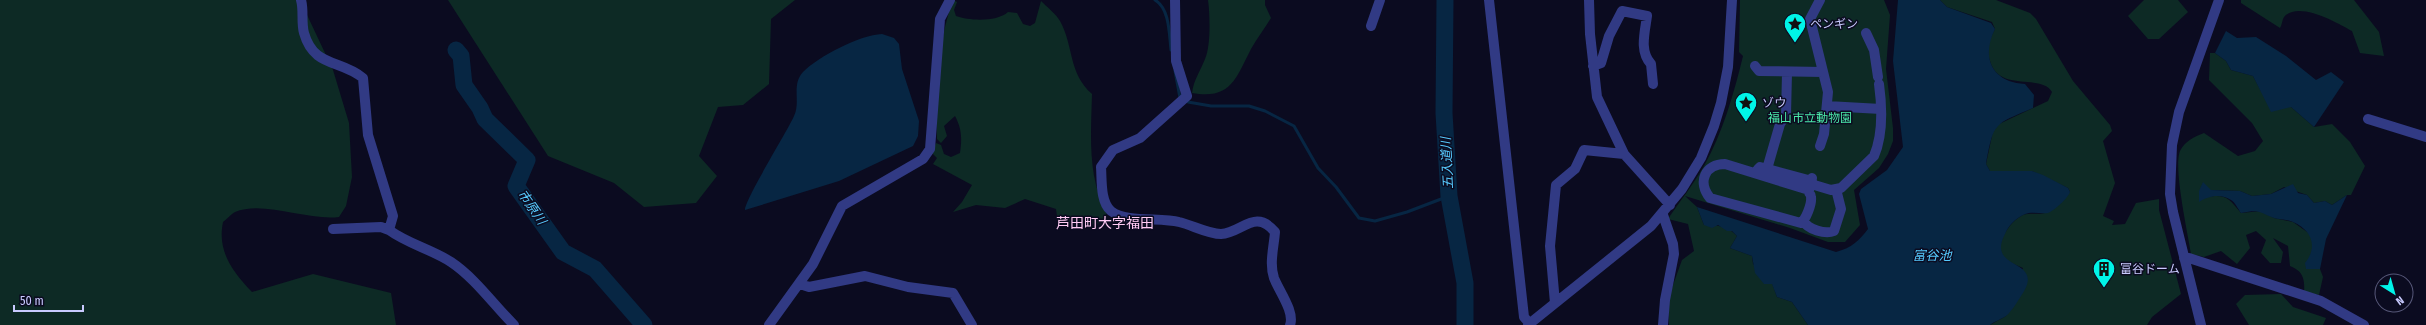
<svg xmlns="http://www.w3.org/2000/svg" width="2426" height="325" font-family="'Fira Sans Condensed','Noto Sans JP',sans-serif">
<rect width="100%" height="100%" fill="#0b0b20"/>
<!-- green -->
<path fill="#0d2a25" d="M0,0H300L333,70L349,123L352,177L346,206L339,217C308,221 263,200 235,212C231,214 227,219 223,222C217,251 232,271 252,292L313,274L391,293L396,325H0Z
M448,0H795L771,19L769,84L743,105L718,107L699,156L717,176L696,203L644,207L614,183L548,156Z
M953,0L957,2L954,10L956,16C970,21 997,22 1008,12L1017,13L1023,24L1030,26L1035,23L1041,1C1047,7 1056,14 1060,21C1074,46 1068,73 1092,94C1091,134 1087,177 1107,213L1100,223L1089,225L1064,224L1057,216L1056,209L1025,199L1005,208L976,205L953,212L962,202L972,185L933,164L937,158L932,153L936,143L941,145L944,154L951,157L960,153C962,139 962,129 955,116L944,126L947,136L941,143L937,139C935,93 937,44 953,0Z
M1208,0H1265V5L1271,18C1265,28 1257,38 1251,49C1236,78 1231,100 1192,93C1194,79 1200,72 1205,59C1211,46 1210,14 1208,0Z
M1740,0H1884L1890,15L1886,69L1893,128V141L1888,154L1879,168L1854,190L1860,225L1845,242H1828L1790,228L1685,196L1697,207L1704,225C1717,225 1728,226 1737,236L1730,248L1752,256L1753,264L1772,283L1777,297L1792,302L1808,325H1669L1668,299L1682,260L1694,251L1688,224L1668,219C1680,201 1693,185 1704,166C1723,132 1734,93 1743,56L1739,52Z
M1940,0H1996L2030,13L2036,19L2073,81L2110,125L2112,131L2103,141L2115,183L2103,216L2114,221L2112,225L2125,224L2136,203L2159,199V210L2181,294L2152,317L2147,325H1990L2006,316L2023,268C2017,265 2009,263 2004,258C1993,245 2010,221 2023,215C2031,212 2043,216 2050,211C2057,206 2064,198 2070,192L2068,188L2032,171H1990L1986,164L1993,131L1997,125L2048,101L2052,92C2041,73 1999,93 1990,61C1986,49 1989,40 1995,29L1992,22L1947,7Z
M2144,0H2178L2188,12L2159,39H2148L2128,16Z
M2241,0H2354L2379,32L2384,56L2360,53L2352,31C2338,23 2298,0 2284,17C2282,20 2282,25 2280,28L2241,3Z
M2210,53H2215L2226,61L2231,70L2253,76L2261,91L2291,107L2314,127L2332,124L2350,142L2365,166L2351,195H2347L2332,205L2325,201L2314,203L2307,195L2284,187L2271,194L2252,196L2240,191L2211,190L2206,197C2227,194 2228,198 2241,213L2261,211L2274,218L2293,222L2310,234L2314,245L2310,257L2312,267L2320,269L2323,277L2319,295L2304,292C2305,279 2303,271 2290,266L2288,246L2273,238L2283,252L2281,263H2270L2261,253L2266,240L2256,231L2246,235L2250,248L2237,264L2221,251L2204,257L2191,254C2188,234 2173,167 2180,151C2185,141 2194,137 2204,133L2238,156L2255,151L2263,141L2252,123L2209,80Z
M2281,294L2293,307L2326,318L2323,325H2249L2236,304L2245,295Z"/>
<!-- water -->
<path fill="#072643" d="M1898,0H1940L1947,7L1991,23L1995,29C1981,57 1991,82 2025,84L2034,95L2033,108C1993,125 1994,122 1986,164L1990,171H2032L2043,175L2068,188L2070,192C2068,198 2054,211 2048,213C2042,214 2035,212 2029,213C2019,215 2009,224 2005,234C1985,272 2048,257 2021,296C2017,302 2012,311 2006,316C2002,319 1995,321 1990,325H1808L1792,302L1777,297L1772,284H1764L1755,273L1752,256L1730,248L1737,236L1732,231H1727L1718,225L1712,228L1704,225L1697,207L1836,252C1851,248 1859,241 1868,229L1859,194L1861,189L1887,170L1903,147L1893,61Z
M2226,31L2237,38L2256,37L2286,56L2316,80L2331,72L2344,82L2314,127L2291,107L2271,112L2253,76L2231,70L2226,61L2215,53Z
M882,34L894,38L899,44L902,69L919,121L918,136L913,146L839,181L745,210C745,199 787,132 794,116C801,102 791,85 803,72C819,56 860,35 882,34Z
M2203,182L2211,190L2240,191L2252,196L2271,194L2293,184L2298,193L2307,195L2314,203L2325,201L2332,205L2347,195L2326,239L2320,269H2306L2305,263C2318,247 2312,230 2293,222C2287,219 2280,220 2274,218C2258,212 2260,209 2241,213C2238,209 2235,202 2231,200C2221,193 2208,196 2199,202V191Z"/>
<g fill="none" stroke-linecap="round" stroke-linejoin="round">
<!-- stream -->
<path stroke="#072643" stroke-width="3" d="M1155,0C1170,9 1169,34 1171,50
M1175,71L1180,98L1188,102L1211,106H1249L1265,111L1294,126L1318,168L1336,187L1359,218L1375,221L1407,212L1449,196"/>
<!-- river -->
<path stroke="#072643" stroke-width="17" d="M1445,0L1444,113L1449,196L1465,283V325
M456,50L461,56L464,85L480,108L485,119L527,160L516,186L563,252L595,269L644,325"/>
<!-- minor -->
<path stroke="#313a84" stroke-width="10" d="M301,0C304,10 301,22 304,33C314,68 340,59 363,78L368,135L393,216L389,230C408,244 431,249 451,262C475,278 494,305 514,325
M1175,0L1176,61L1187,96L1140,138L1113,150L1101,167C1102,179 1100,202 1111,211C1126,223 1161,217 1179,222C1192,225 1208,234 1221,234C1242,233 1255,208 1275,232C1274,246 1269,264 1274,278C1279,291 1295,312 1290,325
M1489,0L1524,317L1530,324
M1589,0L1590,34L1597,97L1624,154L1670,205
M1820,0L1810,19L1828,92L1824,134L1820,146
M1371,26L1380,0
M1866,33L1874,50L1878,77
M1593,66L1601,63L1609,36L1622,11L1647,16C1645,32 1639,51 1651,64L1653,84
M1755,66L1759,71L1823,72
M1827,106L1881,109
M2368,119L2426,137
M1758,169L1760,167L1812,181
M1767,169L1780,124L1786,115L1787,73
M1811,184L1831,190L1841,188L1874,156C1883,135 1882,106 1879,84
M1809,190L1725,164C1705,164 1697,182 1710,198L1801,223C1806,219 1812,204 1811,197C1811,193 1809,195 1809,191C1809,187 1811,182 1812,178
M1663,215L1673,244L1674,254L1665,300L1663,325
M1803,221C1808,229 1825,235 1834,231L1841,209L1836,189
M333,229L381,227L389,230
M2184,258H2189L2321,301L2364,325
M800,284L809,287L865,276L908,287L953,293L972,325
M1555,303L1550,246L1556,185L1575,169L1584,150L1624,154
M769,325L813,264L842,206L923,159L930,149L940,19L950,0
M1528,325L1651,226L1682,189L1701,158L1714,126L1721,103L1728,67L1732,0
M2201,325L2173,212L2170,194L2172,145L2179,112L2219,0"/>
</g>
<!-- icons -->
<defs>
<g id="sight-pin" transform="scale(1.15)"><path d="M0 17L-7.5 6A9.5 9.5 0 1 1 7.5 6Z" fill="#00f4e8" stroke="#0b0b20"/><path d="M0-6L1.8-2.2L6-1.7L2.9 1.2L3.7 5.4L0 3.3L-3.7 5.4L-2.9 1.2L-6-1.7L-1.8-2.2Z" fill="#111"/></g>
<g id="building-pin" transform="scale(1.15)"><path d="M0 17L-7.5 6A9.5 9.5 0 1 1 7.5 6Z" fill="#00f4e8" stroke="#0b0b20"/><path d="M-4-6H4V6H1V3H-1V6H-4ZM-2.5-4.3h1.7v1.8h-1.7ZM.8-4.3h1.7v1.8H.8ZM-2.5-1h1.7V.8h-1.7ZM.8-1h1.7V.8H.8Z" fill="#111"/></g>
</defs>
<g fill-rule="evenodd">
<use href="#sight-pin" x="1795" y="24"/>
<use href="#sight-pin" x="1746" y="103"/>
<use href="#building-pin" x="2104" y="269"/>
</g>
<g text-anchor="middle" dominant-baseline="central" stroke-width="3" stroke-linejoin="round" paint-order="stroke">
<!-- poi labels -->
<g font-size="12" fill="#c9cbff" stroke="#0b0b20" text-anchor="start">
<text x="1810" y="24">ペンギン</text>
<text x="1762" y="103">ゾウ</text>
<text x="2120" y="269">富谷ドーム</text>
</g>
<!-- park labels -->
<g font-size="12" fill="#4beaaa" stroke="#0b0b20">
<text x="1810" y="118">福山市立動物園</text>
</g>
<!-- water labels -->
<g font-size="13" font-style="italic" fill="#57cbff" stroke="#0b0b20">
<text transform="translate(1447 163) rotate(-93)">五入道川</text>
<text transform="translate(532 207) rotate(55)">市原川</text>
<text x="1932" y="255">富谷池</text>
</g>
<!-- quarter labels -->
<g font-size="14" fill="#ffcbf4" stroke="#0b0b20">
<text x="1105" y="223">芦田町大字福田</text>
</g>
</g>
<!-- north arrow -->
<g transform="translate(2394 293) rotate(143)"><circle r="19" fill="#0b0b20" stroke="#575879"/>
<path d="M0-3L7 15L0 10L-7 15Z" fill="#00f4e8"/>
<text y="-6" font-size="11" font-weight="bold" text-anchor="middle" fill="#c9cbff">N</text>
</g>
<!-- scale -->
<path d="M14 305v6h69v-6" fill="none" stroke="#c9cbff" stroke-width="2"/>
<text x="20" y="305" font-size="12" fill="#c9cbff" stroke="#0b0b20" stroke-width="3" paint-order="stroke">50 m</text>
</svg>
